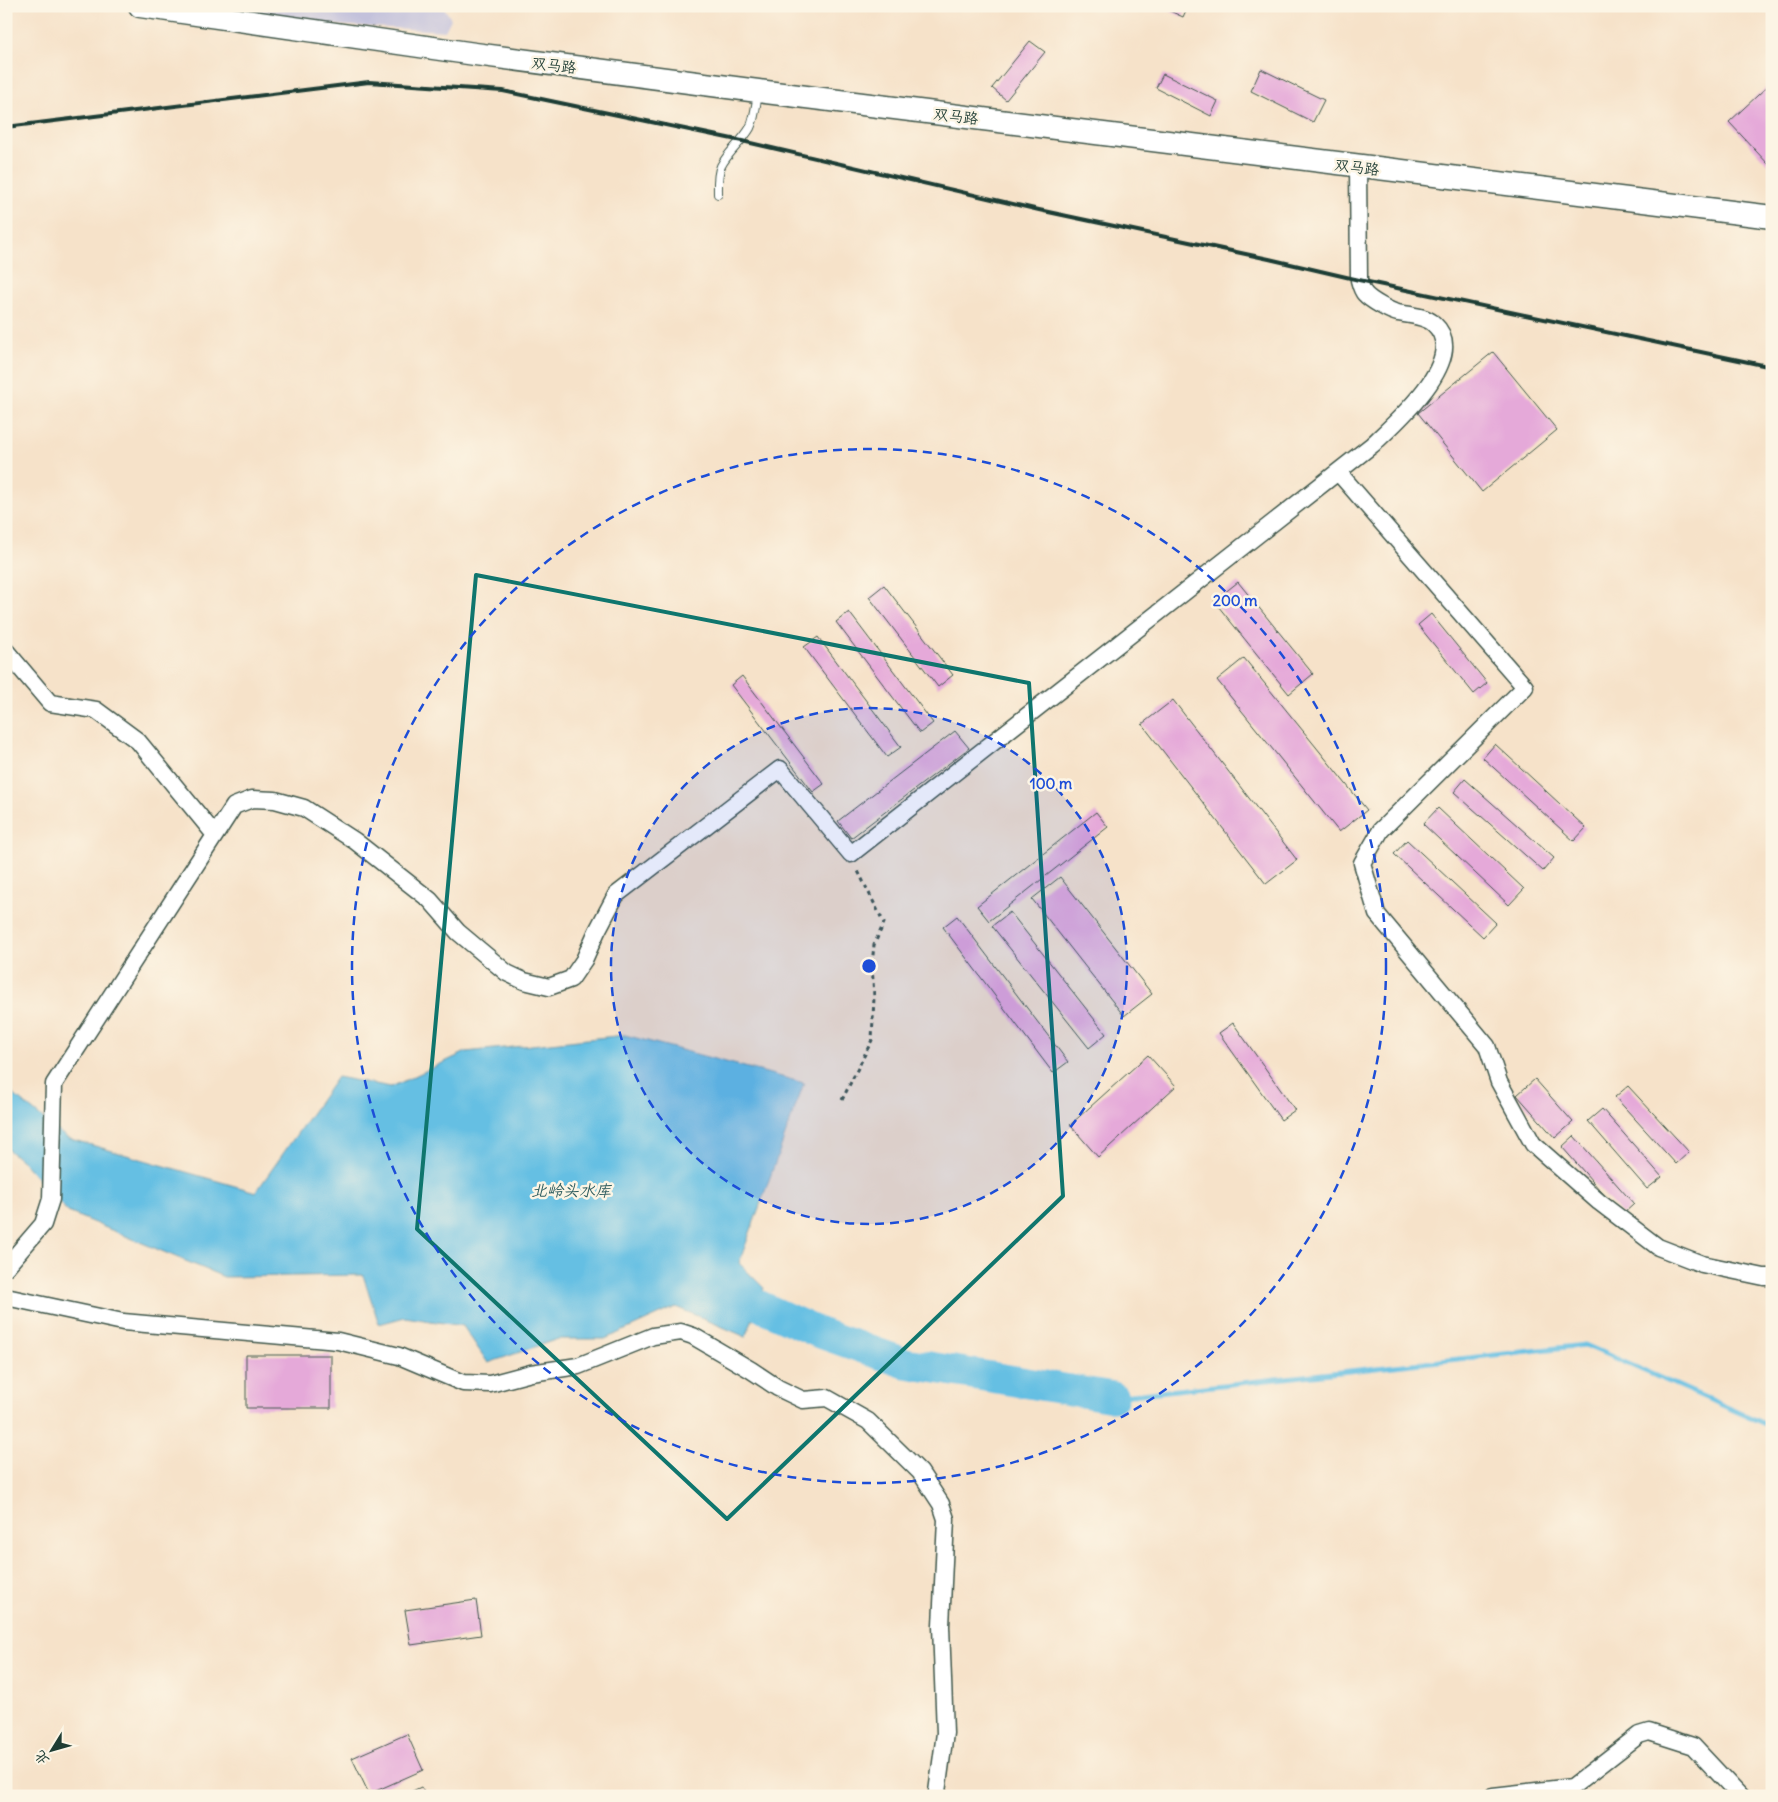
<svg xmlns="http://www.w3.org/2000/svg" width="1778" height="1802" font-family="Delius,'LXGW WenKai TC',sans-serif">
<rect width="100%" height="100%" fill="#fcf5e5"/>
<filter id="ink" filterUnits="userSpaceOnUse"><feTurbulence type="fractalNoise" baseFrequency=".02" numOctaves="2"/><feDisplacementMap in="SourceGraphic" scale="10" xChannelSelector="R" yChannelSelector="G"/><feConvolveMatrix kernelMatrix="1 2 1 2 8 2 1 2 1" color-interpolation-filters="sRGB"/></filter>
<filter id="wash" filterUnits="userSpaceOnUse"><feTurbulence type="fractalNoise" baseFrequency=".0096" numOctaves="4" result="noise"/><feDisplacementMap in="SourceGraphic" scale="20" xChannelSelector="R" yChannelSelector="G"/><feGaussianBlur stdDeviation="1.12" result="paint"/><feColorMatrix in="noise" values="0 0 0 0 0 0 0 0 0 0 0 0 0 0 0 0 0 1.4 0 .05"/><feComposite in="paint" operator="in"/></filter>
<g filter="url(#wash)">
<rect width="100%" height="100%" fill="#f6e2c9"/>
<!-- industrial -->
<path fill="#c3c1db" d="M140,6H443L451,19L445,31L239,20Z"/>
<!-- water -->
<path fill="#65bfe3" stroke="#427e8c" d="M625,1035L804,1083L739,1263L764,1288L746,1337L676,1307L605,1339H558L488,1363L463,1326L405,1317L379,1324L363,1275L224,1277L68,1212L23,1162L6,1148V1086L14,1095L67,1138L256,1192L337,1077L391,1087L466,1052Z"/>
<g fill="none" stroke-linecap="round" stroke-linejoin="round">
<!-- stream -->
<path stroke="#65bfe3" stroke-width="5" d="M1113,1397L1585,1345L1772,1427"/>
<!-- river -->
<path stroke="#65bfe3" stroke-width="31" d="M758,1305L817,1332L905,1363L1113,1397"/>
</g>
<g id="blocks">
<!-- building -->
<path fill="#e5a9d9" d="M1159,6H1188L1183,17Z
M1030,41L1045,52L1006,100L992,88Z
M1261,69L1324,100L1313,122L1251,91Z
M1163,74L1218,101L1211,116L1156,88Z
M1772,82V162L1769,165L1729,122Z
M1493,352L1557,430L1482,492L1418,413Z
M1238,582L1313,674L1289,694L1214,601Z
M884,585L953,675L938,687L869,597Z
M849,612L933,723L920,733L836,622Z
M1431,614L1487,683L1474,694L1418,625Z
M818,637L901,747L887,757L804,647Z
M1244,658L1367,810L1339,832L1217,680Z
M742,676L824,784L813,792L731,685Z
M1173,700L1297,860L1266,884L1142,724Z
M955,731L969,748L851,838L838,821Z
M1495,744L1586,828L1574,841L1483,758Z
M1465,779L1554,858L1543,871L1454,792Z
M1438,808L1524,889L1509,905L1423,824Z
M1096,812L1108,827L989,921L977,906Z
M1407,840L1496,923L1483,937L1394,854Z
M1060,877L1152,994L1124,1016L1032,899Z
M1010,912L1106,1034L1089,1048L992,926Z
M957,916L1068,1062L1053,1073L943,927Z
M1233,1023L1295,1110L1281,1120L1219,1033Z
M1148,1055L1176,1086L1098,1157L1070,1125Z
M1535,1079L1573,1122L1555,1138L1517,1095Z
M1628,1086L1689,1152L1676,1164L1615,1097Z
M1602,1109L1662,1177L1647,1189L1588,1121Z
M1574,1136L1634,1204L1622,1215L1562,1147Z
M246,1355H331V1408H246Z
M476,1600L481,1635L411,1645L405,1610Z
M407,1734L423,1770L369,1794L352,1758Z
M421,1787L426,1796H402Z"/>
</g>
</g>
<g filter="url(#ink)">
<use href="#blocks" fill-opacity="0" stroke="#3f564a" stroke-width="1"/>
<g fill="none" stroke-linecap="round" stroke-linejoin="round">
<!-- lane casing -->
<g stroke="#3f564a" stroke-width="10">
<path id="lane" d="M718,194C718,185 717,175 721,166C728,152 742,142 750,128C755,118 756,104 758,93"/>
</g>
<!-- street casing -->
<g stroke="#3f564a" stroke-width="19">
<path id="street" d="M1338,472L1525,687L1381,830L1362,863L1377,914L1487,1046L1499,1082L1533,1144L1599,1202L1658,1247L1702,1264L1764,1277H1772
M6,651L50,703L96,710L138,741L215,835
M6,1267L43,1224L51,1199L54,1084L234,806L252,799L275,800L304,808L355,841L430,900L458,932L507,973L524,981L549,987L571,979L584,960L597,931L616,895L780,769L851,854L1372,445C1394,424 1471,358 1434,324C1426,316 1409,315 1398,313C1391,312 1370,300 1365,294C1362,291 1360,284 1359,280L1358,167
M6,1297L123,1322L338,1341L399,1356L463,1383L490,1384L531,1373L578,1366L653,1336L681,1332L693,1336L751,1370L778,1388L803,1400L827,1398L868,1421L920,1472L941,1504L946,1519L941,1626L945,1733L937,1792L940,1796
M1493,1796L1572,1787L1639,1735L1649,1732L1693,1746L1740,1796"/>
</g>
<!-- secondary casing -->
<g stroke="#3f564a" stroke-width="25">
<path id="secondary" d="M140,6L475,54L758,91L1772,217"/>
</g>
<!-- path -->
<path stroke="#3f564a" stroke-width="3" stroke-dasharray="4 4" stroke-linecap="butt" d="M842,1100L872,1040L874,997L872,965L874,945L884,923L857,869"/>
<!-- lane -->
<use href="#lane" stroke="#fff" stroke-width="8"/>
<!-- street -->
<use href="#street" stroke="#fff" stroke-width="16"/>
<!-- secondary -->
<use href="#secondary" stroke="#fff" stroke-width="22"/>
<!-- rail -->
<path stroke="#1f3d34" stroke-width="4" d="M6,127L369,82L503,91L742,141L1039,210L1269,259L1359,280L1772,367"/>
</g>
</g>
<!-- marked area -->
<path fill="none" stroke="#0f766e" stroke-width="4" stroke-linejoin="round" d="M476,575L1029,683L1063,1196L727,1519L417,1229Z"/>
<!-- distance rings -->
<circle cx="869" cy="966" r="258" fill="#1d4ed8" fill-opacity=".12"/>
<g fill="none" stroke="#1d4ed8" stroke-width="2.5" stroke-dasharray="9 6">
<circle cx="869" cy="966" r="258"/>
<circle cx="869" cy="966" r="517"/>
</g>
<g text-anchor="middle" dominant-baseline="central" stroke-width="5" stroke-linejoin="round" paint-order="stroke">
<!-- street labels -->
<g font-size="15" fill="#1f3d34" stroke="#fcf5e5">
<text transform="translate(554 65) rotate(7)">双马路</text>
<text transform="translate(956 116) rotate(7)">双马路</text>
<text transform="translate(1357 167) rotate(7)">双马路</text>
</g>
<!-- water labels -->
<g font-size="16" font-style="italic" fill="#305e60" stroke="#fcf5e5">
<text x="571" y="1190">北岭头水库</text>
</g>
</g>
<circle cx="869" cy="966" r="8" fill="#1d4ed8" stroke="#fcf5e5" stroke-width="2.5"/>
<g font-size="15" text-anchor="middle" font-weight="bold" fill="#1d4ed8" stroke="#fcf5e5" stroke-width="5" stroke-linejoin="round" paint-order="stroke">
<text x="1235" y="606">200 m</text>
<text x="1051" y="789">100 m</text>
</g>
<!-- margin -->
<rect width="1778" height="1802" fill="none" stroke="#fcf5e5" stroke-width="25"/>
<!-- north arrow -->
<g transform="translate(52 1750) rotate(233)" stroke="#fcf5e5" stroke-width="4" paint-order="stroke">
<path d="M0-4L9 19L0 12L-9 19Z" fill="#1f3d34"/>
<text y="-8" font-size="14" font-weight="bold" text-anchor="middle" fill="#1f3d34">北</text>
</g>
</svg>
